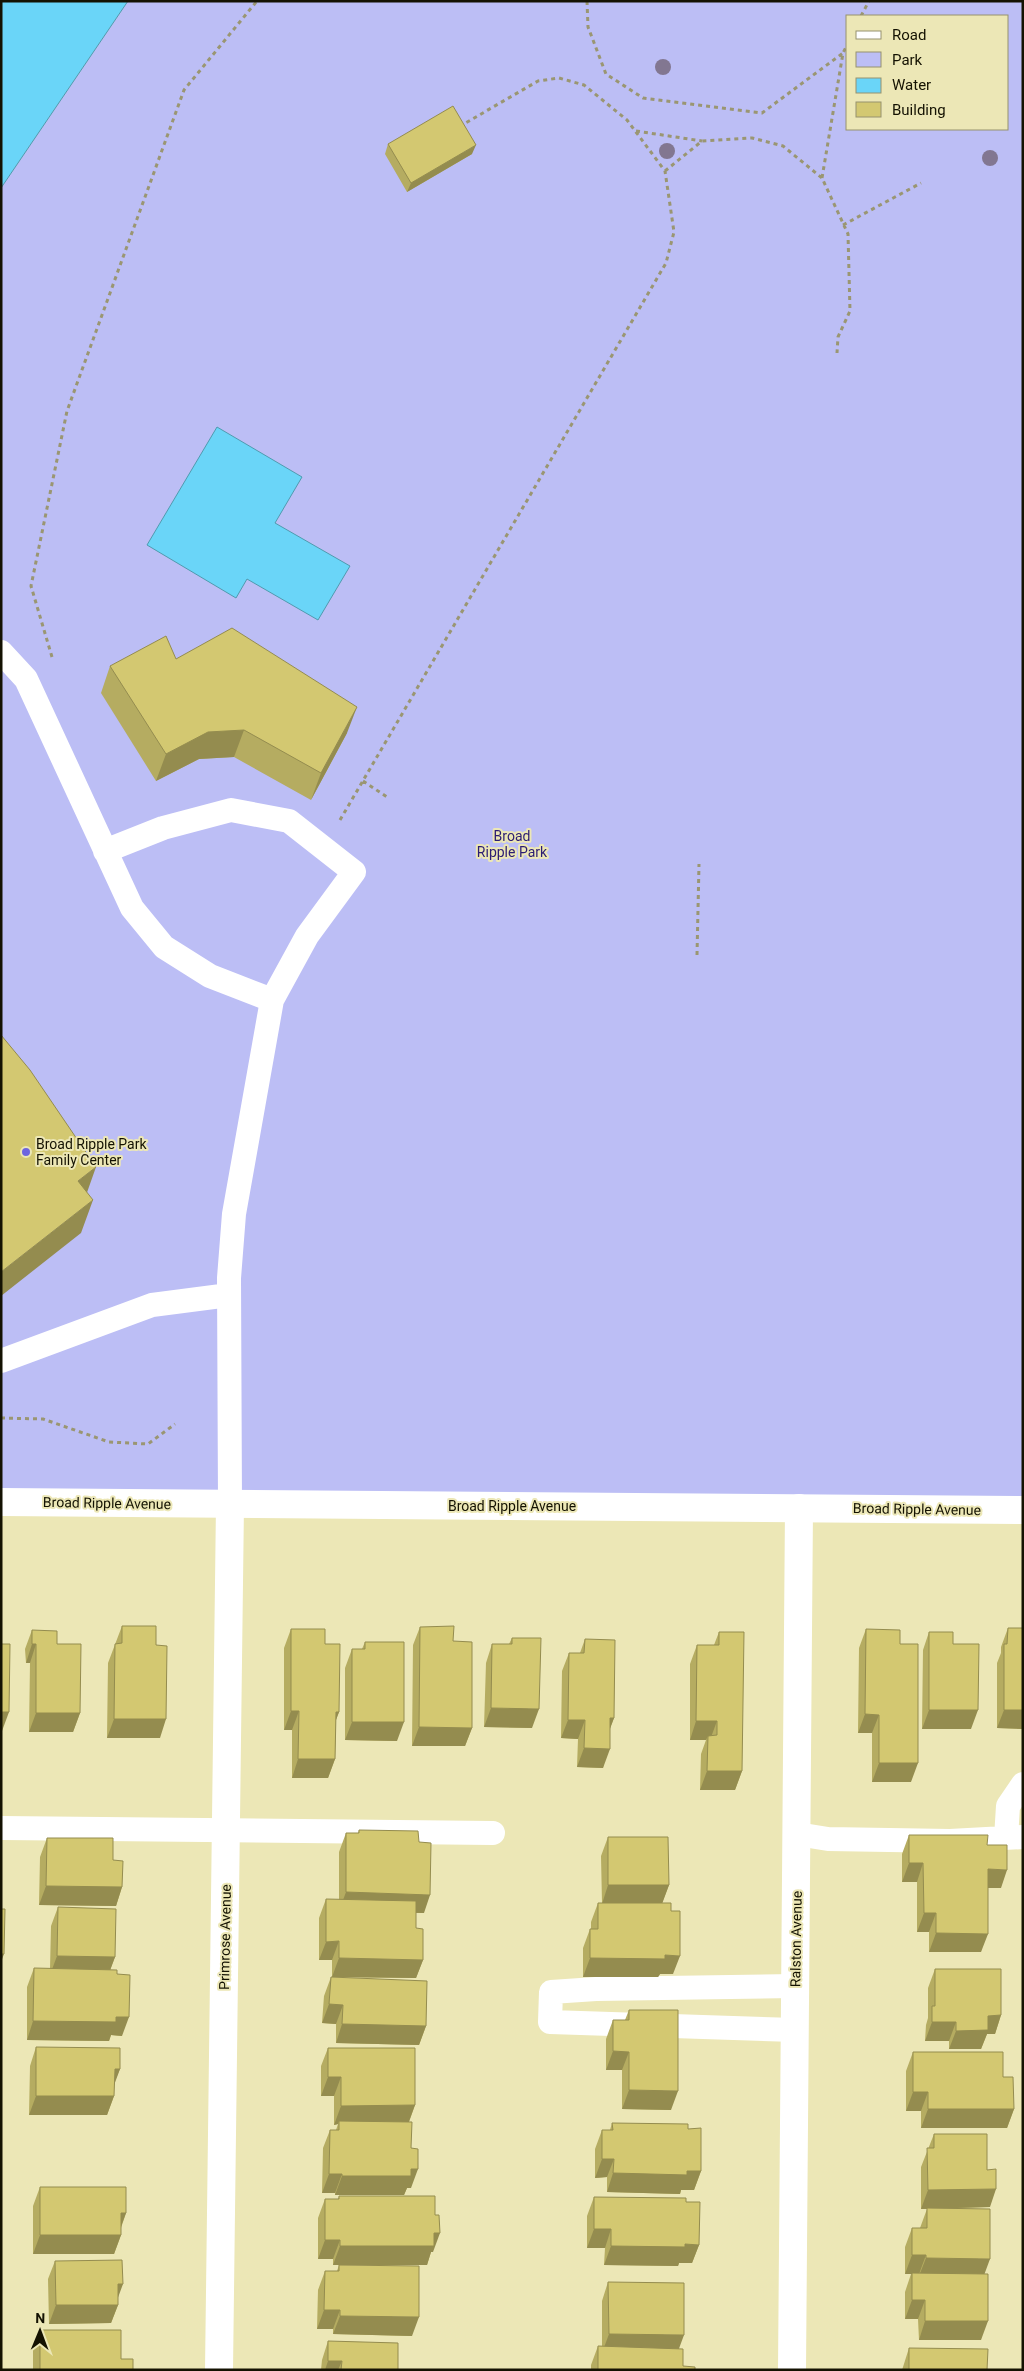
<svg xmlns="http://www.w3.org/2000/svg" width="1024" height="2371" font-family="Roboto,sans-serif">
<rect width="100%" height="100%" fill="#ece7b6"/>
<!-- green -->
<path fill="#bcbef5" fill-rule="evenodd" d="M128,1H1023V1509L1,1501V188ZM848,16H1008V129H848Z"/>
<!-- water -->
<path fill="#6ad5f8" stroke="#509aae" d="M1,1H128L1,188Z
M217,427L302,477L275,523L350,566L318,620L247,579L236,598L147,545Z"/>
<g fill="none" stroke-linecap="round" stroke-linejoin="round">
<!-- path -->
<path stroke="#9a9672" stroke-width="3" stroke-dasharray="4 4" stroke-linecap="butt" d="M587,1L588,27L606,74L643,98L762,113L843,53
M861,16L869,1
M636,131L702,141
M665,171L702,141L752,138L783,146L822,178L848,234L850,311L838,337L837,353
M822,178L843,53L848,43
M843,225L921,183
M52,657L31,586L67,411L184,90L257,1
M363,781L387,797
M340,820L666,263L674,232L665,171L627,120L584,85L559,78L538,81L462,125
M697,955L699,864
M1,1418L43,1419L109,1442L129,1443L148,1444L175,1424"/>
<!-- lane -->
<path stroke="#fff" stroke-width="24" d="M1,652L26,679L132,908L164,947L210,976L272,1000L234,1214L229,1278L230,1504
M105,851L163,828L231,810L289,821L354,872L307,936L272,1000
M1,1361L152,1305L229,1295
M1,1828L493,1833
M797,1834L828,1839L950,1841L1023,1837
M1006,1838L1008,1806L1023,1784
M795,2030L550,2022L551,1992L596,1989L795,1986"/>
<!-- street -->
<path stroke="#fff" stroke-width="28" d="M219,2370L230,1504
M792,2370L799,1508"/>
<!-- secondary -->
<path stroke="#fff" stroke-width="28" d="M1,1502L1023,1510"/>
</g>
<!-- trees -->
<g fill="#827791">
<circle cx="663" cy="67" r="8"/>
<circle cx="667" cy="151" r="8"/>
<circle cx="990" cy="158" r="8"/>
</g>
<!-- wall -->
<path fill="#b5ac61" d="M388,144L472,154L407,192L385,154Z
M176,659L347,733L311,800L234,757L199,759L156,781L101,693L110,666Z
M122,1626L156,1645L160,1738H107L108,1663Z
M420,1627L453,1641L472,1728L465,1746H412L413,1645Z
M1008,1628H1023V1729L997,1728V1663L1001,1653V1647Z
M291,1629L325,1644L339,1712L336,1720L335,1759L328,1778H292V1730H284V1648Z
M866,1629L900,1644L911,1782H872V1733H858L859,1648Z
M32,1630L57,1644L80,1713L73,1732H29L30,1663H26L25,1649Z
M719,1632L742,1771L735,1790H700L701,1754L706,1740H690V1664L697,1645H714Z
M929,1632L953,1644L971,1729H922L923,1650Z
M512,1638L532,1728L484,1727L486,1663L492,1644H509Z
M585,1639L614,1718L610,1728L603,1768L577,1767L578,1739L561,1738L562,1671L569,1653H580Z
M365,1642L397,1741L345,1740V1668L352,1649H362Z
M359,1830L419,1842L424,1913H416V1928L423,1960L416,1978L332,1977V1960H319V1918L326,1899L339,1900V1852L346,1833H358Z
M909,1835L987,1845L1001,1888H988L981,1952H929V1932H917V1882H902V1854Z
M608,1837L669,1885L662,1903L671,1911L673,1974H660L658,1977H583V1948L590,1929H591V1922L598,1903H602L601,1856Z
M47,1838L113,1860L122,1887L116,1906L39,1905L40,1857Z
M58,1907L115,1957L110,1970L117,1974L122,2036L111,2035L109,2041L27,2040V1987L34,1968L50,1969L51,1926Z
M935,1969L1001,2015L995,2034H987L981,2049H949V2041H925L926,2025L928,2018V1988Z
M331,1977L426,2026L419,2045L336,2043V2024L322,2023L324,1996Z
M629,2010L671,2110L622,2109V2070H606V2039L613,2020H625Z
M36,2047L120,2069L114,2083V2096L107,2115H29L30,2066Z
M328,2048L415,2105L409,2122L411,2188H407L404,2195H335V2193H322L323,2148L330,2130H336L338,2124L334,2125V2096H321V2066Z
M913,2052L1003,2077L1014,2109L1007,2128H921V2111H906V2071Z
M612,2123L688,2129L701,2171L694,2190H681L680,2194L607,2192V2177L595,2178V2149L602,2130H610Z
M934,2134L987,2170L990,2207L959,2208L984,2274L981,2340H919L918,2319H905V2292L911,2274H905V2247L912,2228H920L927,2209H921V2167Z
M40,2187L126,2213L121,2228V2235L114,2254H33V2206Z
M339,2196L433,2252H431L427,2265H340L412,2336L333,2334V2329H317L318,2290L325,2271H337L339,2265H333V2259H318V2218L325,2199H338Z
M594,2197L686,2202L699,2245L692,2263H679L678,2266L604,2265L605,2248H587V2216Z
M55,2261L118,2296V2305L111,2323L49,2324L48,2279Z
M608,2282L679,2349L683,2366L695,2370H591V2365L598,2346H602V2301Z
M40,2330L121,2359L133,2370H33V2349Z
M328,2341L398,2370H321L322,2360Z
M909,2348L987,2370H902L903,2367Z"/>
<!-- shaded-wall -->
<path fill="#948c4f" d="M476,145L472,154L407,192L411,183Z
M357,707L347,733L311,800L321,773Z
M244,730L234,757L199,759L156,781L166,754L208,732Z
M96,1167L84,1201L78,1181Z
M93,1200L81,1233L1,1296V1272Z
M32,1644H36L30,1663H26Z
M491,1708L539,1709L532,1728L484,1727Z
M929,1710H978L971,1729H922Z
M1004,1710H1023V1729L997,1728Z
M291,1711H299L292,1730H284Z
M1,1712H9L2,1731H1Z
M336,1712H339L332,1730Z
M36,1713H80L73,1732H29Z
M865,1714L879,1715L872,1733H858Z
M610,1718H614L607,1737Z
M114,1719H166L160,1738H107Z
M568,1720H585L578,1739L561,1738Z
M696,1721H717L710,1740L708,1736L706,1740H690Z
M352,1722H404L397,1741L345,1740Z
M419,1727L472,1728L465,1746H412Z
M584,1748L610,1749L603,1768L577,1767Z
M298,1759H335L328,1778H292Z
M879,1763H918L911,1782H872Z
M707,1771H742L735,1790H700Z
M909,1863H923L917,1882H902Z
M988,1869L1007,1870L1001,1888H981Z
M608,1885H669L662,1904H602Z
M46,1886L122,1887L116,1906L39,1905Z
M346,1892L430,1895L424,1913L339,1911Z
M924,1913H936L929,1932H917Z
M936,1933L988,1934L981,1952H929Z
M339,1941L332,1960H319L326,1942Z
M1,1954H4L1,1962Z
M665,1955L680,1956L673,1974H660L658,1977H583L590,1958Z
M57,1956L115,1957L108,1976L50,1975Z
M339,1958L423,1960L416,1978L332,1977Z
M329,2004L343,2005L336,2024L322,2023Z
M1001,2015L995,2034H987L981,2049H949L956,2031L988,2016Z
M116,2017H129L122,2036L111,2035L109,2041L27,2040L33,2021Z
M932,2022H956L949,2041H925Z
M342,2024L426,2026L419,2045L336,2043Z
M613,2051L629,2052L622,2070H606Z
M115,2069H120L113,2088Z
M328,2077H341L334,2096H321Z
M629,2090L678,2091L671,2110L622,2109Z
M913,2092H928L921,2111H906Z
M36,2096H114L107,2115H29Z
M415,2105L408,2124L339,2121L338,2124L334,2125L341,2106Z
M928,2109H1014L1007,2128H921Z
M602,2159H614L607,2177L595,2178Z
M411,2169H418L411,2188H407L404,2195H335L342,2176Z
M687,2171H701L694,2190H681L680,2194L607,2192L613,2173Z
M329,2174H342L335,2193H322Z
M996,2189L990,2207L921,2209L928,2190Z
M121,2213H126L119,2232Z
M594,2229H611L605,2248H587Z
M434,2233H440L433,2252H431L427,2265H333L340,2246Z
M40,2235H121L114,2254H33Z
M325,2240H340L333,2259H318Z
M685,2244L699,2245L692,2263H679L678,2266L604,2265L611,2246Z
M912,2255H926L919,2274H905Z
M926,2258L990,2259L983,2278L919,2276Z
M118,2284H123L116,2303Z
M912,2300H925L918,2319H905Z
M56,2305H118L111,2323L49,2324Z
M324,2310H340L333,2329H317Z
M340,2316L419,2317L412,2336L333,2334Z
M925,2321H988L981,2340H919Z
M609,2334L684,2335L677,2354L602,2353Z
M328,2361H342L338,2370H325Z"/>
<!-- building -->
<path fill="#d3c871" stroke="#948c4f" d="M453,106L476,145L411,183L388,144Z
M232,628L357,707L321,773L244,730L208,732L166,754L110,666L166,636L176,659Z
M1,1035L30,1070L96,1167L78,1181L93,1200L1,1272Z
M122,1626H156V1645L167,1646L166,1719H114L115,1644L122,1643Z
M454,1626L453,1641L472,1642V1728L419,1727L420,1627Z
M1008,1628H1023V1710H1004V1644H1007Z
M291,1629H325V1644H340L339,1712H336L335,1759H298L299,1711H291Z
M866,1629L900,1630V1644H918V1763H879V1715L865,1714Z
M32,1630L57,1631V1644H81L80,1713H36V1644H32Z
M719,1632H744L742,1771H707L708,1736L717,1735V1721H696L697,1645H719Z
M929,1632H953V1644H979L978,1710H929Z
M512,1638H541L539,1709L491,1708L492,1644H512Z
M585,1639L615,1640L614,1718H610V1749L584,1748L585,1720H568L569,1653H584Z
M365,1642H404V1722H352V1649H365Z
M1,1644H10L9,1712H1Z
M359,1830L418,1831L419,1842L431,1843L430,1895L346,1892V1833H359Z
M909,1835H988L987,1845H1007V1870L988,1869V1934L936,1933V1913H924L923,1863H909Z
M608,1837H668L669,1885H608Z
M47,1838H113V1860L123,1861L122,1887L46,1886Z
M326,1899L416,1901V1928L423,1929V1960L339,1958V1941L326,1942Z
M598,1903H671V1911H680V1956L665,1955V1959L590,1958V1929H598Z
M58,1907L116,1909L115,1957L57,1956Z
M1,1909H5L4,1954H1Z
M34,1968L117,1970V1974L130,1975L129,2017H116V2022L33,2021Z
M935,1969H1001V2015L988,2016V2030L956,2031V2022H932V2006H935Z
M331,1977L427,1981L426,2026L342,2024L343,2005L329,2004Z
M629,2010H678V2091L629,2090V2052L613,2051V2020H629Z
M36,2047L120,2048V2069H115L114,2096H36Z
M328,2048H415V2105L341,2106V2077H328Z
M913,2052H1003V2077H1013L1014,2109H928V2092H913Z
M339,2121L412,2122L411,2148L418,2149V2169H411V2176H342V2174H329L330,2130H339Z
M612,2123L688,2124V2129L701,2128V2171H687V2175L613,2173L614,2159H602V2130H613Z
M934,2134H987V2170L996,2169V2189L928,2190L927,2148H934Z
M40,2187H126V2213H121V2235H40Z
M339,2196H435V2215H439L440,2233H434V2246H340V2240H325V2199H339Z
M594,2197L686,2198V2202H700L699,2245L685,2244V2247L611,2246V2229H594Z
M927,2208L990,2209V2259L926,2258V2255H912V2228H927Z
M122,2260L123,2284H118V2305H56L55,2261Z
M339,2265L419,2266V2317L340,2316V2310H324L325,2271H339Z
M912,2273L988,2274V2321H925V2300H912Z
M608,2282L684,2283V2335L609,2334Z
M40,2330H121V2359H133V2370H40Z
M328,2341L398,2343V2370H341L342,2361H328Z
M598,2346L683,2349V2366L695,2367V2370H598Z
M909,2348L988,2349L987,2370H909Z"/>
<!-- markers -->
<circle fill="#6d65df" stroke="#ece7b6" stroke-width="2" cx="26" cy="1152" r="5"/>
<g text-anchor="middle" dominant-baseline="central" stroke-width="4" stroke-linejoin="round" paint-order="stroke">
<!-- park labels -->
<g font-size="14" fill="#2b1c73" stroke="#ece7b6">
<text x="512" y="836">Broad<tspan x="512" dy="16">Ripple Park</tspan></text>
</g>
<!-- poi labels -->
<g font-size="14" fill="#141202" stroke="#ece7b6" text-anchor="start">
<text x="36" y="1144">Broad Ripple Park<tspan x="36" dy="16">Family Center</tspan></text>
</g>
<!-- street labels -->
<g font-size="14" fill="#141202" stroke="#ece7b6">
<text transform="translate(107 1503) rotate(1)">Broad Ripple Avenue</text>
<text x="512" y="1506">Broad Ripple Avenue</text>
<text transform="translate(917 1509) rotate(1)">Broad Ripple Avenue</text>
<text transform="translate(225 1937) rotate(-89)">Primrose Avenue</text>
<text transform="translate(796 1939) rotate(-89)">Ralston Avenue</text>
</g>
</g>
<!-- border -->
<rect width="1024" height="2371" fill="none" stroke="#141202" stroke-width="5"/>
<!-- legend -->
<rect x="846" y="15" width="162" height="115" fill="#ece7b6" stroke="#96926e"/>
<rect x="856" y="31" width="25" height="8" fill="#ffffff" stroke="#96926e"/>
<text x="892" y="40" font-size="15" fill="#141202">Road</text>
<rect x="856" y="52" width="25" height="15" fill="#bcbef5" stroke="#96926e"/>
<text x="892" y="65" font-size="15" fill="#141202">Park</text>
<rect x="856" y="78" width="25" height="15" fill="#6ad5f8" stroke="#96926e"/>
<text x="892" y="90" font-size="15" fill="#141202">Water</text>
<rect x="856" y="102" width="25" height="15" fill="#d3c871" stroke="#96926e"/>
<text x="892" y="115" font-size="15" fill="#141202">Building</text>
<!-- north arrow -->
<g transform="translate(40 2331) rotate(1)" stroke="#ece7b6" stroke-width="4" paint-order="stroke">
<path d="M0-4L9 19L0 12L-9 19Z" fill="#141202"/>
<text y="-8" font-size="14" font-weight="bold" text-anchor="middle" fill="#141202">N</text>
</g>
</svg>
